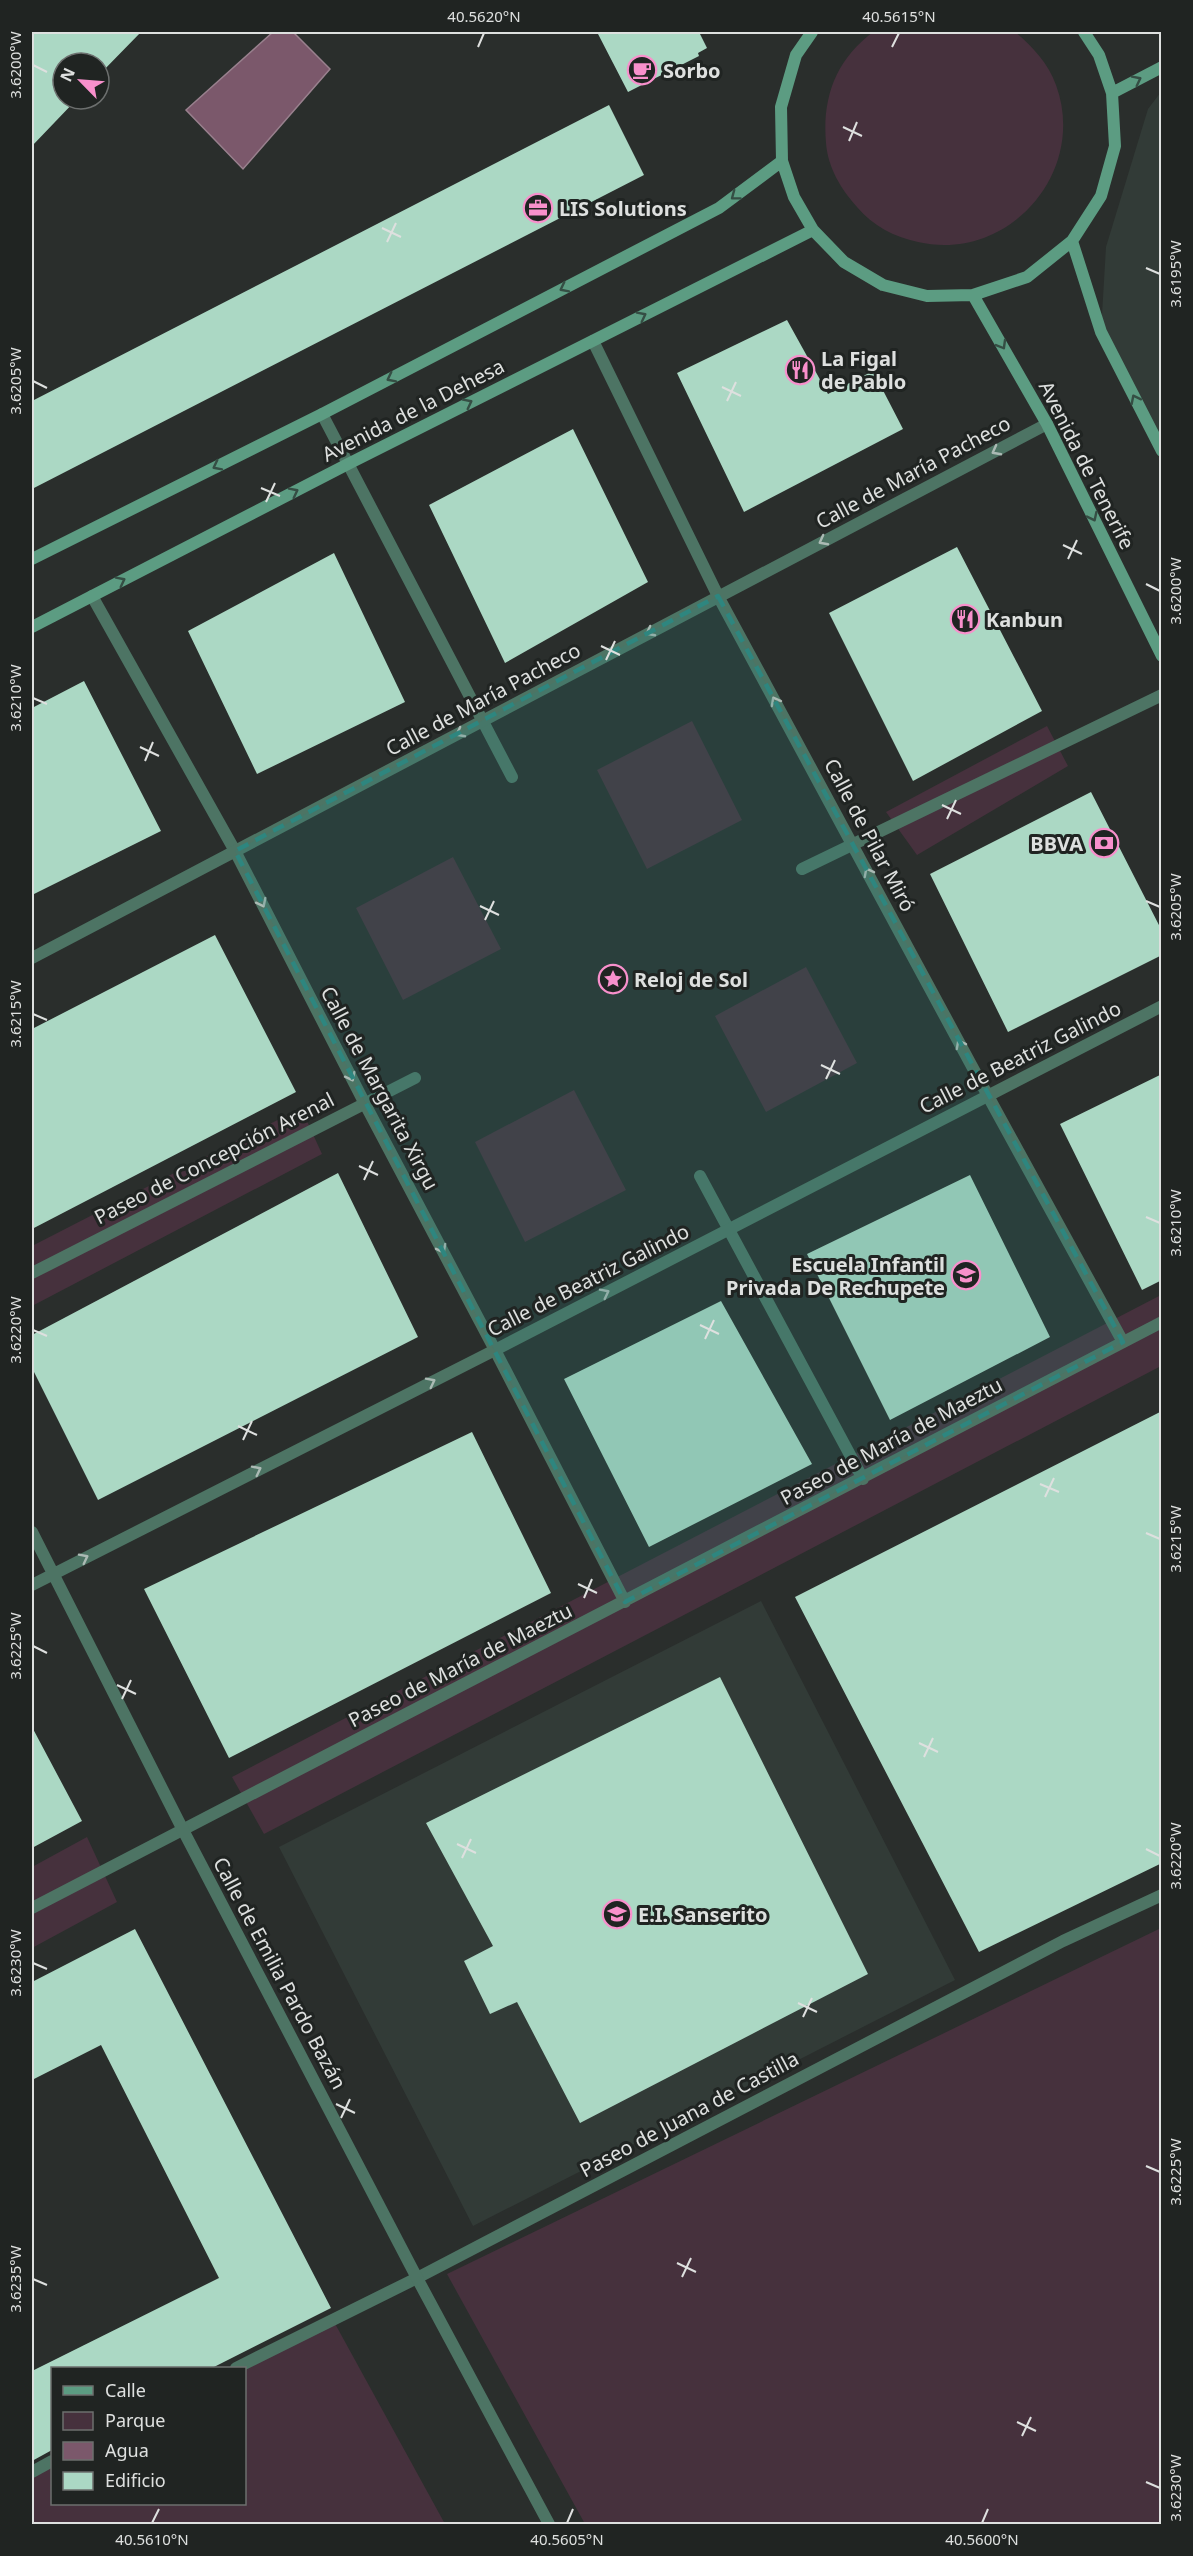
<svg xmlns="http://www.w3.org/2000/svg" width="1193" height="2556" font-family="'Noto Sans',sans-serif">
<rect width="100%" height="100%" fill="#2a2e2c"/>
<!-- built -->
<path fill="#323b37" d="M1161,92V451L1101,332L1106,247L1148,109Z
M761,1601L955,1980L473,2226L279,1847Z"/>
<!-- green -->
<path fill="#46313d" d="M873,32H1015C1032,46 1048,63 1056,85C1088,172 1008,263 918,242C894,237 873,226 857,207C841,189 828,168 826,143C822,97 836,60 873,32Z
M692,721L742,820L647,869L597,770Z
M1047,726L1068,766L917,855L886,812Z
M453,857L501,949L403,1000L356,908Z
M806,967L857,1063L766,1112L715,1016Z
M574,1090L626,1190L525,1242L475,1142Z
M301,1108L322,1154L32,1306V1246Z
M1161,1295V1366L264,1834L232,1777Z
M87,1837L117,1902L32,1948V1867Z
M1161,1928V2524H585L447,2274Z
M333,2320L445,2524H32V2472L52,2461V2504H244V2368Z"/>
<!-- water -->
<path fill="#7b586b" stroke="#99818e" stroke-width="1.5" d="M273,32H293L330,69L243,169L186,110Z"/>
<!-- building -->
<path fill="#abd8c4" d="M32,32H141L99,75V63H63V99H77L32,146Z
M597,32H699L707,48L698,53L699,56L628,92Z
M609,105L644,175L32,489V401Z
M787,320L828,394L873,371L903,429L744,512L677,373Z
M573,429L648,582L505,663L429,505Z
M957,547L1042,711L913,781L829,613Z
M334,553L405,702L257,774L188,631Z
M84,681L161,831L32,895V708Z
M1091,792L1162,931V955L1008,1032L930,874Z
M215,935L296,1092L32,1229V1029Z
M1162,1074V1280L1142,1290L1060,1124Z
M338,1173L418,1337L98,1500L32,1368V1335Z
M970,1175L1050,1337L890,1420L807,1254Z
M721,1301L812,1464L649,1547L564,1379Z
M1162,1411V1863L979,1952L795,1597Z
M472,1432L551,1593L229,1758L144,1589Z
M720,1677L868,1974L580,2123L517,2002L490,2014L464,1961L493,1946L426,1823Z
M32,1727L82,1821L32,1848Z
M135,1929L331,2308L212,2368H52V2450L32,2461V2371L219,2278L101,2045L32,2080V1982Z"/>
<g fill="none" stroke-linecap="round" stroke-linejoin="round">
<!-- pedestrian -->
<path stroke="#4d7464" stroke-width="12" d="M593,341L718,596
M322,414L512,777
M92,596L235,851
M802,869L1162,695
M988,1096L1123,1342
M700,1176L863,1479
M32,1273L415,1078
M495,1350L625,1602
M32,1908L1162,1322
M236,2368L417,2278L1063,1941L1162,1895
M32,2472L52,2461"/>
<!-- minor -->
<path stroke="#4d7464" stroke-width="12" d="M718,596L988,1096
M235,851L365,1104L495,1350
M32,958L1047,424
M32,1532L183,1830L417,2278L549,2524
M32,1585L495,1350L1162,1006"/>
<!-- secondary -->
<path stroke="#5c9c82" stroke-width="12" d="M812,32L796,55L781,107L782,161L794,197L813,230L844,262L883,285L927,296L973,295L1027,277L1072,241L1101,196L1115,146L1112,93L1099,55L1084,32
M1112,93L1162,67
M1072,241L1101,332L1162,451
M973,295L1047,424L1162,656
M32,559L322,414L719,208L782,161
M32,627L348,464L813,230"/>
</g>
<!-- one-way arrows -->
<defs><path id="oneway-chevron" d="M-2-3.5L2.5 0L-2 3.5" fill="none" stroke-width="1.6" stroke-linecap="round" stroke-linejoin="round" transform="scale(1.5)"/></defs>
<g stroke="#354e44">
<use href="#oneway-chevron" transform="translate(1137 80) rotate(-27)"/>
<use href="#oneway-chevron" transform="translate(735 196) rotate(143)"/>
<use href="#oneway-chevron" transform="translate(564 288) rotate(153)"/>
<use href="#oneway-chevron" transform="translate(642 316) rotate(-27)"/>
<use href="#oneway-chevron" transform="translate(1002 345) rotate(60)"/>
<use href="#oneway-chevron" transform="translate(391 378) rotate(153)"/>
<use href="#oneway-chevron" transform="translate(1135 399) rotate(-117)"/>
<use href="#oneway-chevron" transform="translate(468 403) rotate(-27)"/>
<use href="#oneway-chevron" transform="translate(217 466) rotate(153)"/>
<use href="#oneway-chevron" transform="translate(294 492) rotate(-27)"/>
<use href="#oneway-chevron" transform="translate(1093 517) rotate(64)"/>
<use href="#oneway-chevron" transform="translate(121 581) rotate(-27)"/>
</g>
<g stroke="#abbab4">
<use href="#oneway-chevron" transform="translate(996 451) rotate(152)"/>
<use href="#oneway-chevron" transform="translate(823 541) rotate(152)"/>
<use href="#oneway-chevron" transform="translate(650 632) rotate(152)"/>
<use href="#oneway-chevron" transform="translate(775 701) rotate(-119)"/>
<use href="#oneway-chevron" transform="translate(460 733) rotate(152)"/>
<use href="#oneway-chevron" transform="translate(868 872) rotate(-118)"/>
<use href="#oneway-chevron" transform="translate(262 903) rotate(63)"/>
<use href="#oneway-chevron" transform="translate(960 1044) rotate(-118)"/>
<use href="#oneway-chevron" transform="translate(351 1077) rotate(63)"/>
<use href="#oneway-chevron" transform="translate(442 1249) rotate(62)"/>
<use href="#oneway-chevron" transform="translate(605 1293) rotate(-27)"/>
<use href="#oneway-chevron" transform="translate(431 1382) rotate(-27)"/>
<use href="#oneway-chevron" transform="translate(257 1470) rotate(-27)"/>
<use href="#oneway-chevron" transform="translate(84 1558) rotate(-27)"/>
</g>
<!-- marked area -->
<path fill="#2e867f" fill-opacity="0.2" stroke="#2e867f" stroke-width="4.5" stroke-dasharray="12 8" stroke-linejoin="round" d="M718,596L1123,1342L625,1602L235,851Z"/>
<!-- ticks -->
<path fill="none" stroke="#dee0df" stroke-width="2" d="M478,47L484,33M892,47L899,33M33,65L47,72M843,127L862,136M849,141L857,122M382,228L401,237M387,242L396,223M1146,268L1160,274M33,381L47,388M722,387L741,396M727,401L736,382M261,488L280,496M266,502L275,483M1063,545L1082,554M1068,559L1077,540M1146,584L1160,591M601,646L620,655M606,660L615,641M33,698L47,704M140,747L159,756M145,761L153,742M942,805L961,814M947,819L956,800M1146,901L1160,907M480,906L499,915M485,920L494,901M33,1014L47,1020M821,1065L840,1074M826,1079L835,1060M359,1166L378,1175M364,1180L373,1161M1146,1217L1160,1223M700,1325L719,1334M33,1330L47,1336M705,1339L714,1320M238,1426L257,1435M243,1440L252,1421M1040,1484L1059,1492M1045,1497L1054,1478M1146,1533L1160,1539M578,1584L597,1593M584,1598L592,1579M33,1646L47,1653M117,1685L136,1694M122,1699L131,1680M919,1743L938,1752M924,1757L933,1738M457,1844L476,1853M1146,1849L1160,1856M462,1858L471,1839M33,1963L47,1969M798,2003L817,2012M803,2017L812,1998M336,2104L355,2113M341,2118L350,2099M1146,2166L1160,2172M677,2263L696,2272M682,2277L691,2258M33,2279L47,2285M1017,2422L1036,2431M1022,2436L1031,2417M1146,2482L1160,2488M152,2523L159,2509M567,2523L573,2509M982,2523L988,2509"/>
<!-- icons -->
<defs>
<g id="cafe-ring" transform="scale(1.5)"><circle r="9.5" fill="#202422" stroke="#f890cc" stroke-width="1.5"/><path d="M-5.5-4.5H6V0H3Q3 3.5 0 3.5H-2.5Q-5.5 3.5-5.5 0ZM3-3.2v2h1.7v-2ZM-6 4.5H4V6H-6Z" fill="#f890cc"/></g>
<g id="office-ring" transform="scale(1.5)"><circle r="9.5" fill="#202422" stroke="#f890cc" stroke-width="1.5"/><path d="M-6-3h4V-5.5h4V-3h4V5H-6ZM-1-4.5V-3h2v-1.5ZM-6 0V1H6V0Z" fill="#f890cc"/></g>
<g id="restaurant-ring" transform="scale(1.5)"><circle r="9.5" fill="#202422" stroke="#f890cc" stroke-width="1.5"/><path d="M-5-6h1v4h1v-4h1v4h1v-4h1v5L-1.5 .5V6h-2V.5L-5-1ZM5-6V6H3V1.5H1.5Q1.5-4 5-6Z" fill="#f890cc"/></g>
<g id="bank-ring" transform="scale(1.5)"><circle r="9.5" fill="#202422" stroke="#f890cc" stroke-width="1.5"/><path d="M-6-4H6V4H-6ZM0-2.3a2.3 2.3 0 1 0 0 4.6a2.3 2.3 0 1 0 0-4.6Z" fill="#f890cc"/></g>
<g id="sight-ring" transform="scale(1.5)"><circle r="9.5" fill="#202422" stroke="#f890cc" stroke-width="1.5"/><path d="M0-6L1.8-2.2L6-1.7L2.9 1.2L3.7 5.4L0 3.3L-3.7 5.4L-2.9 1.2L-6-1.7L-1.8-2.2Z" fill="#f890cc"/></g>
<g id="school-ring" transform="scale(1.5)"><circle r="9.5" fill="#202422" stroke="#f890cc" stroke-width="1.5"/><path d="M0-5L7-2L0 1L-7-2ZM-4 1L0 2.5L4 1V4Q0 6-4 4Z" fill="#f890cc"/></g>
</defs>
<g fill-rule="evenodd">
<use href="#cafe-ring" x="642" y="70"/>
<use href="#office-ring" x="538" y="208"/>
<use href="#restaurant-ring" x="800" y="370"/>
<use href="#restaurant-ring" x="965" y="619"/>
<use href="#bank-ring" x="1104" y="843"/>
<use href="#sight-ring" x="613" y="979"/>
<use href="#school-ring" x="966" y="1275"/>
<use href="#school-ring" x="617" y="1914"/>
</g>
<g text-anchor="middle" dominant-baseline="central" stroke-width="6" stroke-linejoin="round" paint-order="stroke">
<!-- poi labels -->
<g font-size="20" font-weight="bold" fill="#dee0df" stroke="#202422" text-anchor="start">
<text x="663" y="70">Sorbo</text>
<text x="559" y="208">LIS Solutions</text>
<text x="821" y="358">La Figal<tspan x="821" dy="23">de Pablo</tspan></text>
<text x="986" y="619">Kanbun</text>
<text x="1083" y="843" text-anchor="end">BBVA</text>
<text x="634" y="979">Reloj de Sol</text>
<text x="945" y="1264" text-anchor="end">Escuela Infantil<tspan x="945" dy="23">Privada De Rechupete</tspan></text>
<text x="638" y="1914">E.I. Sanserito</text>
</g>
<!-- street labels -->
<g font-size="20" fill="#dee0df" stroke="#202422">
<text transform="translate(413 410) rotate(-27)">Avenida de la Dehesa</text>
<text transform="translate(1087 465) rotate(63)">Avenida de Tenerife</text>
<text transform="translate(913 472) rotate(-28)">Calle de María Pacheco</text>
<text transform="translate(483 699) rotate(-28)">Calle de María Pacheco</text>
<text transform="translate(870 835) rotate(62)">Calle de Pilar Miró</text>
<text transform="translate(1020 1057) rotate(-27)">Calle de Beatriz Galindo</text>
<text transform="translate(380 1088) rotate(62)">Calle de Margarita Xirgu</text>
<text transform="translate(214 1158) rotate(-27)">Paseo de Concepción Arenal</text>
<text transform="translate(588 1280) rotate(-27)">Calle de Beatriz Galindo</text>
<text transform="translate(891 1441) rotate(-28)">Paseo de María de Maeztu</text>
<text transform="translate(460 1665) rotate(-27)">Paseo de María de Maeztu</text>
<text transform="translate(280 1973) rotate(62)">Calle de Emilia Pardo Bazán</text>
<text transform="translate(689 2114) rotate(-28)">Paseo de Juana de Castilla</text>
</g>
</g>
<!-- border -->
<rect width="1193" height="2556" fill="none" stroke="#202422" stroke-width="66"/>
<!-- legend -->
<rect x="51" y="2367" width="195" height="138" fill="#202422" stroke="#6c6f6e" stroke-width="1.5"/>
<rect x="63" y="2386" width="30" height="9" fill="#5c9c82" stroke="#6c6f6e" stroke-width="1.5"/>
<text x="105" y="2397" font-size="18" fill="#dee0df">Calle</text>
<rect x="63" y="2412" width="30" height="18" fill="#46313d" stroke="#6c6f6e" stroke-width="1.5"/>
<text x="105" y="2427" font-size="18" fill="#dee0df">Parque</text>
<rect x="63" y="2442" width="30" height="18" fill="#7b586b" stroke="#6c6f6e" stroke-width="1.5"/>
<text x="105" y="2457" font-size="18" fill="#dee0df">Agua</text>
<rect x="63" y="2472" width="30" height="18" fill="#abd8c4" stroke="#6c6f6e" stroke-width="1.5"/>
<text x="105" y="2487" font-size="18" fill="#dee0df">Edificio</text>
<!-- north arrow -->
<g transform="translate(81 81) rotate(295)"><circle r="28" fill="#202422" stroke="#6c6f6e" stroke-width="1.5"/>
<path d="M0-4.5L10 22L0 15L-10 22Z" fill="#f890cc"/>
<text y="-9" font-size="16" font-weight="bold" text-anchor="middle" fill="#dee0df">N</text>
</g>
<rect x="33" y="33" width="1127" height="2490" fill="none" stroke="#dee0df" stroke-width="2"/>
<g font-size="15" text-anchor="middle" fill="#dee0df">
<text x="484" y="22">40.5620°N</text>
<text x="899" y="22">40.5615°N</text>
<text transform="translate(16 65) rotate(-90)" y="5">3.6200°W</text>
<text transform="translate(1176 274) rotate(-90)" y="5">3.6195°W</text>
<text transform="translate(16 381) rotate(-90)" y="5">3.6205°W</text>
<text transform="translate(1176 591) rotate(-90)" y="5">3.6200°W</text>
<text transform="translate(16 698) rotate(-90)" y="5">3.6210°W</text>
<text transform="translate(1176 907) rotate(-90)" y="5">3.6205°W</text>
<text transform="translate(16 1014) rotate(-90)" y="5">3.6215°W</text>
<text transform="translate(1176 1223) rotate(-90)" y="5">3.6210°W</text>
<text transform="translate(16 1330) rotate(-90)" y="5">3.6220°W</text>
<text transform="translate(1176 1539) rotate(-90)" y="5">3.6215°W</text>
<text transform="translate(16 1646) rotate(-90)" y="5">3.6225°W</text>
<text transform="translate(1176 1856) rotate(-90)" y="5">3.6220°W</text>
<text transform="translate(16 1963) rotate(-90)" y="5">3.6230°W</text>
<text transform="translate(1176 2172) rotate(-90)" y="5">3.6225°W</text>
<text transform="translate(16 2279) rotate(-90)" y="5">3.6235°W</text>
<text transform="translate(1176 2488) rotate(-90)" y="5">3.6230°W</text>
<text x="152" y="2545">40.5610°N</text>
<text x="567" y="2545">40.5605°N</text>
<text x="982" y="2545">40.5600°N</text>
</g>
</svg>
